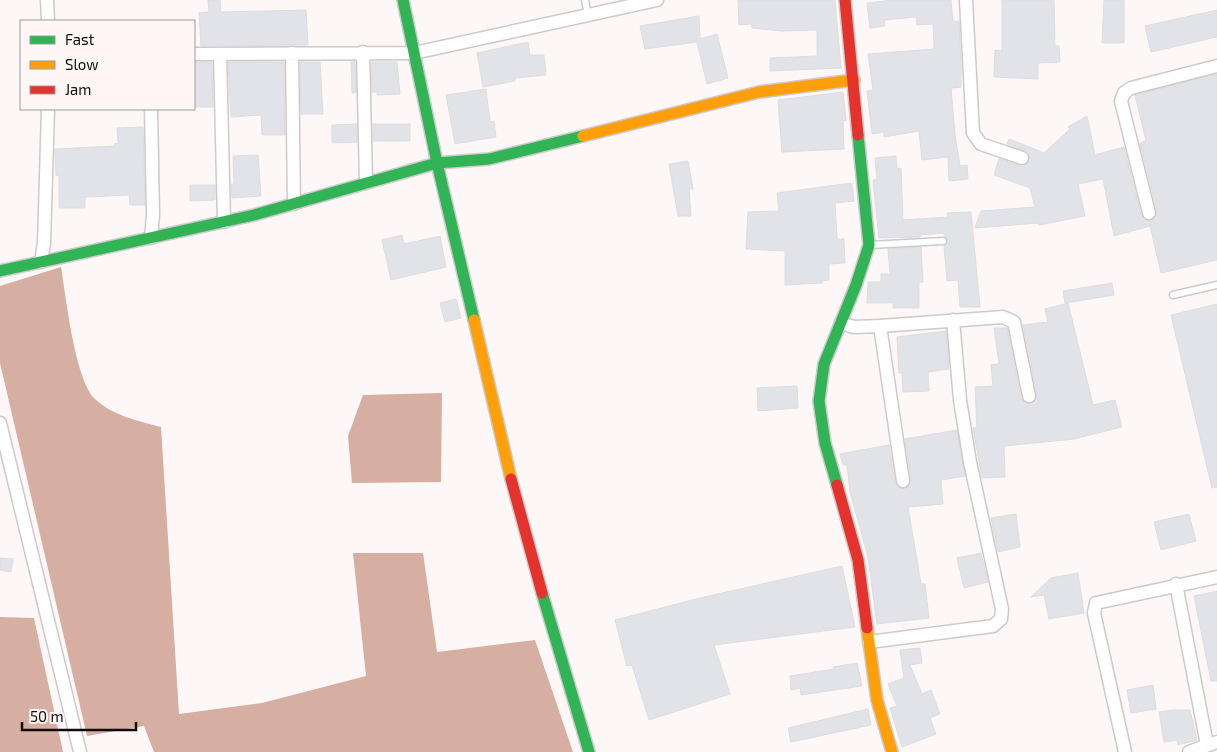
<svg xmlns="http://www.w3.org/2000/svg" width="1217" height="752" font-family="'Exo 2',sans-serif">
<rect width="100%" height="100%" fill="#fdf8f7"/>
<!-- water -->
<path fill="#d7aea2" d="M61,267C66,297 75,380 95,399C113,416 139,421 161,427L179,714L262,703L366,676L353,553H423L437,652L535,640L573,752H154L144,726L87,736L0,363V286Z
M442,393L441,482L352,483L348,436L363,395Z
M0,617L34,618L63,752H0Z"/>
<!-- building -->
<path fill="#e2e3e8" stroke="#dedcdd" d="M208,0H220L221,12L306,10L308,45L201,46L199,13L209,12Z
M738,0H835L841,68L770,71V58L817,56V30L781,31L752,28V24L739,25Z
M893,0H951L953,22L959,21L961,67V87L951,88L955,135L960,166L967,165L968,179L949,181L948,157L922,160L919,131L884,137V132L872,134L867,91L873,90L868,54L934,49L933,24L917,25L916,17L884,20L885,26L870,28L867,3Z
M1002,0H1054L1055,46H1059L1060,62L1038,63V79L994,77L995,50L1002,51Z
M1104,0H1124V43H1102Z
M1217,10V37L1151,52L1145,26Z
M699,16L700,39L717,34L728,78L707,84L697,42L645,49L640,26Z
M528,42L530,55H544L546,75L515,78V81L483,87L477,53Z
M194,62H212L213,107H194Z
M228,62H284L285,135H262L261,115L231,117Z
M300,62H320L323,114H301Z
M351,62H355L356,92L352,93Z
M371,62H397L400,94L377,95V92H372Z
M1217,74V260L1161,273L1150,226L1114,236L1103,179L1078,184L1085,216L1039,225V223L975,228L981,211L1035,207L1030,188L994,175L999,159L1020,166H1024L1029,161L1028,152L1007,144L1009,139L1044,153L1070,129L1068,127L1087,116L1095,155L1124,147L1141,215L1147,221L1154,219L1157,211L1140,143L1146,141L1135,95Z
M486,89L490,122L494,121L496,137L455,144L446,95Z
M843,92L846,120L843,121L844,149L782,152L778,100Z
M357,124V142L332,143V125Z
M373,124H410V141H373Z
M143,127L145,205H130L129,195L85,197V208H59V175L56,176L55,149L114,146V144L118,143L117,128Z
M258,155L261,196L232,198L231,184H234L233,156Z
M896,156L897,169L901,168L903,220L948,217L947,213L971,212L980,307H960L958,280L947,281L944,246L948,240L943,233L920,235V237L879,238L873,180L877,179L875,158Z
M688,161L693,189H689L691,216H678L669,164Z
M852,183L854,201L835,203L837,239H844L845,263L829,264V280L822,281L823,283L785,285V251L746,249L748,212L779,211L777,193Z
M190,185H215V200L190,201Z
M402,235L404,244L440,236L446,267L391,280L382,240Z
M921,247L923,282H919V308H893V303H867L868,282H881V274H890L888,249Z
M1112,283L1114,295L1065,303L1063,291Z
M456,299L461,318L445,322L440,303Z
M1068,303L1093,405L1115,400L1122,427L1074,439L1004,446L1005,477L982,478L973,428L977,427L975,387L993,386L991,365L999,364L994,328H1007L1021,398L1026,403L1031,404L1036,399L1037,394L1023,325L1048,322L1045,309Z
M1217,304V487L1212,488L1171,315Z
M946,331L949,369L928,372L929,391L903,392L902,373H899L897,337Z
M797,386L798,408L758,411L757,388Z
M957,430L965,476L941,480L943,504L908,507L921,584H925L929,618L877,624L868,557L850,492L847,465H843L840,454L889,445L895,483L900,488L905,489L910,484L911,480L905,439Z
M1016,514L1020,547L998,552L991,518Z
M1189,514L1196,541L1161,550L1154,522Z
M981,553L988,582L964,588L957,558Z
M0,558L13,559L11,572L0,570Z
M842,566L855,627L714,645L730,694L649,720L632,665L627,666L615,620L700,598Z
M1078,573L1084,613L1049,619L1044,595L1031,597L1051,578Z
M1217,591V681H1211L1194,596Z
M920,648L922,663L910,665L922,694L931,690L940,714L930,718L936,734L902,747L890,708L897,706L888,684L904,678L900,650Z
M857,663L862,686L801,695L800,688L791,690L790,676L834,669L833,667Z
M1153,685L1156,709L1131,713L1127,690Z
M868,709L871,725L791,742L788,728Z
M1172,710H1190L1197,740L1178,745L1177,740L1164,742L1159,712Z"/>
<g fill="none" stroke-linecap="round" stroke-linejoin="round">
<!-- lane casing -->
<g stroke="#cdcac9" stroke-width="9">
<path id="lane" d="M585,0L588,16
M870,245L943,241
M1173,295L1217,285"/>
</g>
<!-- street casing -->
<g stroke="#cdcac9" stroke-width="15">
<path id="street" d="M47,0L48,21
M966,0L973,133L981,144L1022,158
M363,52L366,183
M292,53L294,204
M194,54L414,53L657,0
M220,54L224,222
M1149,213L1121,101L1124,93L1131,88L1217,66
M151,238L153,215L151,109
M41,262L44,243L48,109
M841,323L854,327L880,326L1003,317L1014,322L1029,396
M880,326L903,481
M0,423L80,752
M1176,584L1207,745
M869,642L993,626L1001,619L1002,609L970,462L960,400L953,320
M1125,752L1094,613L1096,603L1217,577
M1189,752L1217,742"/>
</g>
<!-- fast casing -->
<g stroke="#cdcac9" stroke-width="14">
<path id="fast" d="M403,0L437,163L474,320
M0,271L254,215L437,163L489,159L583,136
M837,485L825,443L819,401L824,364L856,285L869,245L858,135
M542,593L589,752"/>
</g>
<!-- slow casing -->
<g stroke="#cdcac9" stroke-width="14">
<path id="slow" d="M583,136L759,92L854,80
M474,320L511,479
M867,628L877,700L892,752"/>
</g>
<!-- jam casing -->
<g stroke="#cdcac9" stroke-width="14">
<path id="jam" d="M845,0L858,135
M511,479L542,593
M837,485L858,560L867,628"/>
</g>
<!-- lane -->
<use href="#lane" stroke="#fffefe" stroke-width="6"/>
<!-- street -->
<use href="#street" stroke="#fffefe" stroke-width="12"/>
<!-- fast -->
<use href="#fast" stroke="#30b455" stroke-width="11"/>
<!-- slow -->
<use href="#slow" stroke="#ff9f0a" stroke-width="11"/>
<!-- jam -->
<use href="#jam" stroke="#e5322d" stroke-width="11"/>
</g>
<!-- legend -->
<rect x="20" y="20" width="175" height="90" fill="#fff7f5" stroke="#9e9997"/>
<rect x="30" y="36" width="25" height="8" fill="#30b455" stroke="#9e9997"/>
<text x="65" y="45" font-size="15" fill="#0d0b0a">Fast</text>
<rect x="30" y="61" width="25" height="8" fill="#ff9f0a" stroke="#9e9997"/>
<text x="65" y="70" font-size="15" fill="#0d0b0a">Slow</text>
<rect x="30" y="86" width="25" height="8" fill="#e5322d" stroke="#9e9997"/>
<text x="65" y="95" font-size="15" fill="#0d0b0a">Jam</text>
<!-- scale -->
<path d="M22 722v8h114v-8" fill="none" stroke="#0d0b0a" stroke-width="2.5"/>
<text x="30" y="722" font-size="15" fill="#0d0b0a" stroke="#fff7f5" stroke-width="4" paint-order="stroke">50 m</text>
</svg>
